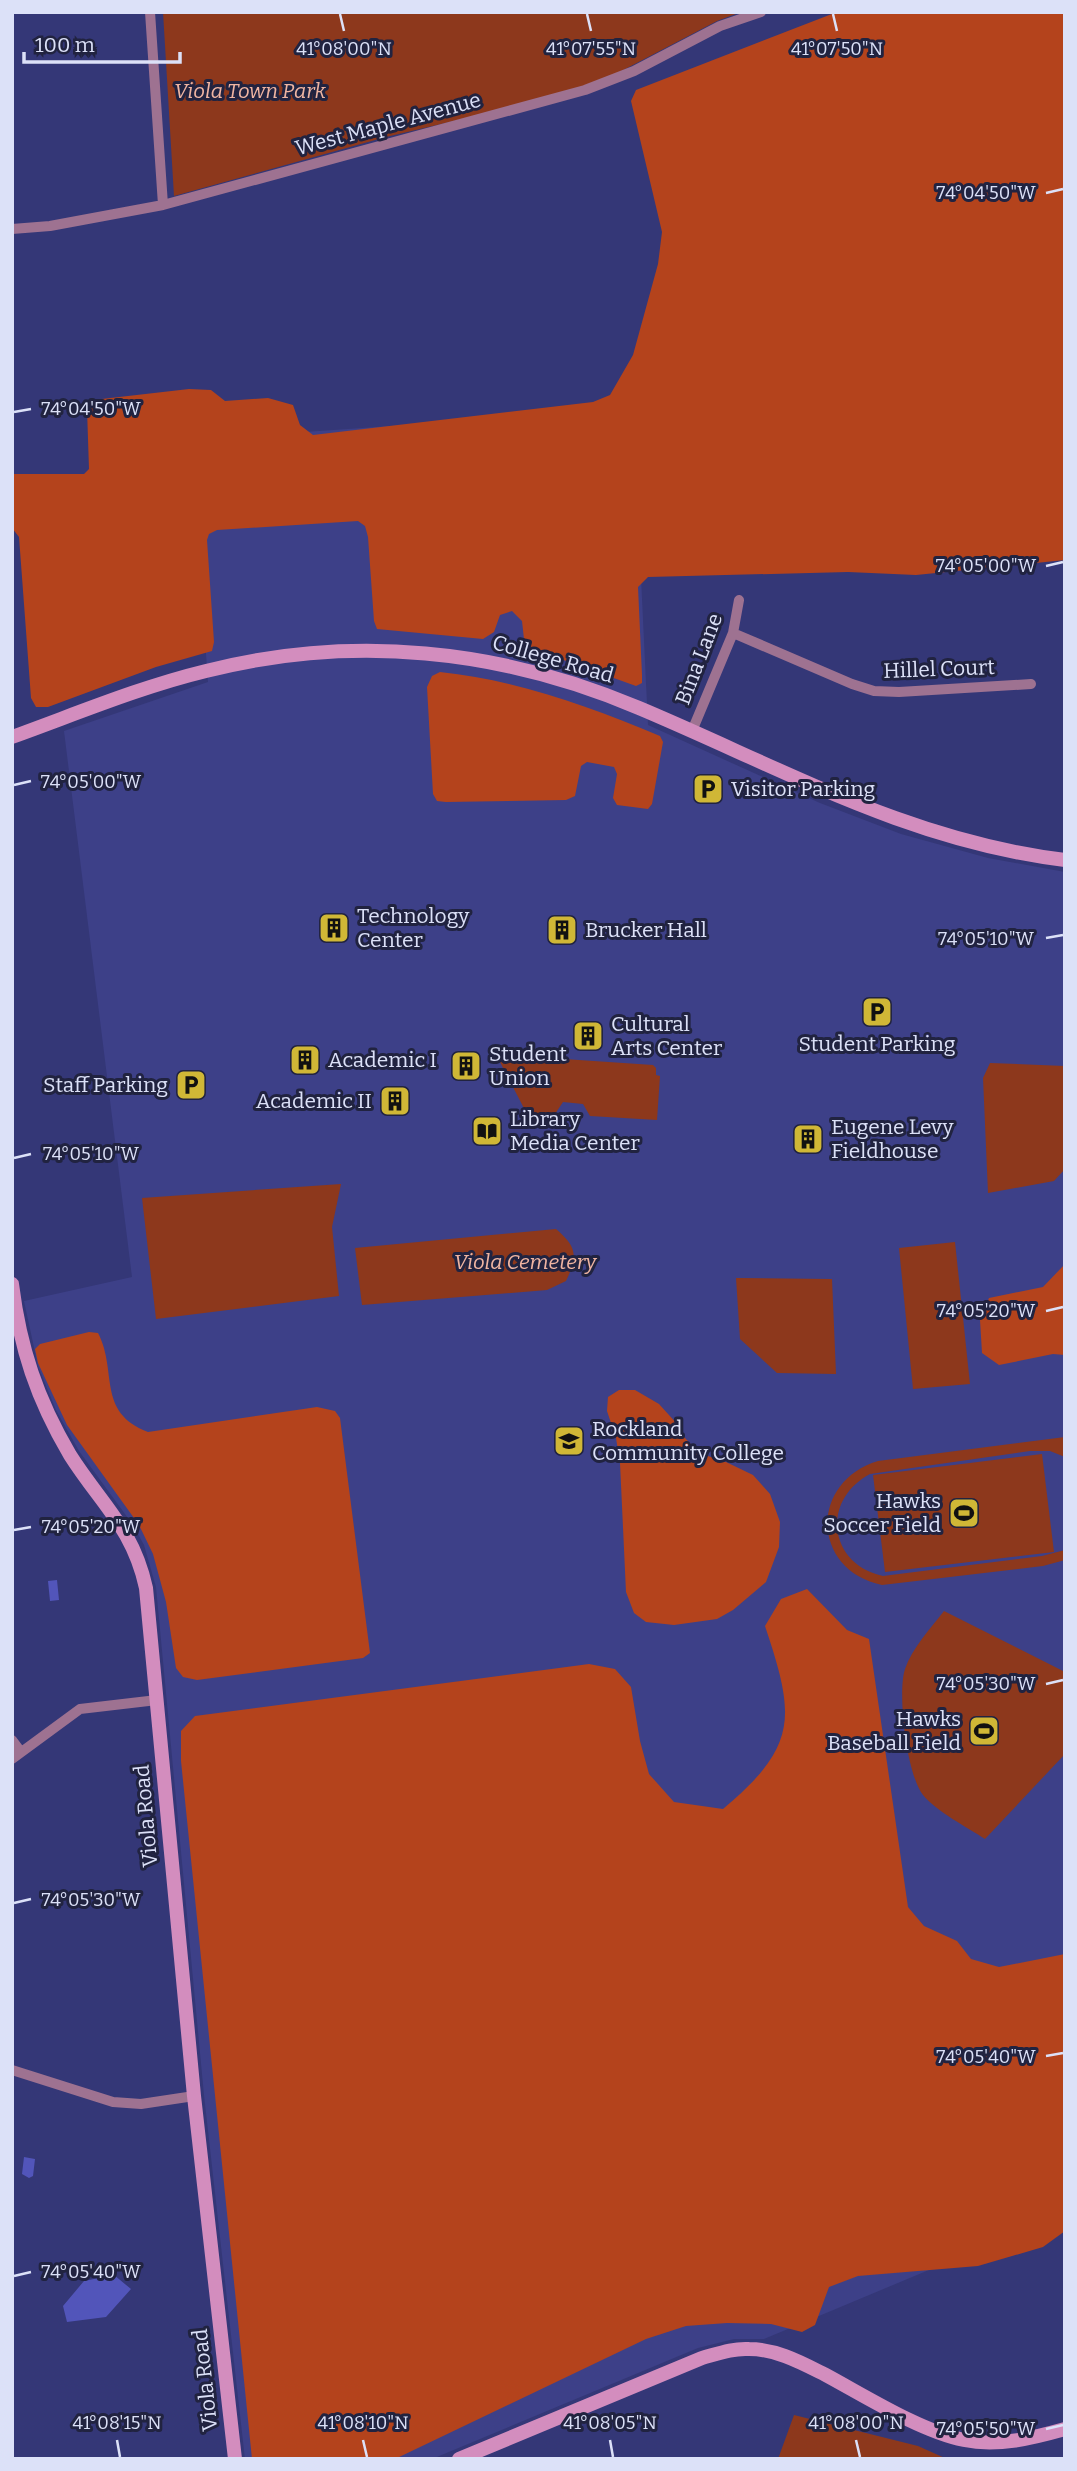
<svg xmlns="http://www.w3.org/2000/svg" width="1077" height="2471" font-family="Bitter,serif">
<rect width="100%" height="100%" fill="#343777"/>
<!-- built -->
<path fill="#3d4088" d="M633,409L648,725L820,803L901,834L988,858L1065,872V2213L764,2339H734L698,2348L432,2459H245L204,2095L156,1587L144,1545L133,1525L79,1451L56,1410L38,1366L24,1301L132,1277L64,731L208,682L191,440Z"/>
<!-- green -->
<path fill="#8d381c" d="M163,12H741L717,21L585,90L386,137L174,196Z
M518,1052L563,1055L564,1059L653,1065L656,1068V1075L660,1076L657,1120L590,1116L583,1104L563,1102L555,1114L535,1113L528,1116L500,1062Z
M990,1063L1065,1066V1169L1054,1181L988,1193L983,1078Z
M341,1184L332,1227L339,1296L156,1319L142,1198Z
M556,1229C577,1247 578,1256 566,1281L547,1290L362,1305L355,1248Z
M955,1242L970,1384L913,1389L899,1248Z
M736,1278L832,1279L836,1374L777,1373L740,1339Z
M1065,1437V1457L1050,1451H1030L870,1474C821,1500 828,1564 883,1576L1042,1556L1065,1550V1560L1043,1566L882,1585C811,1570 809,1482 878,1461Z
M1042,1454L1054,1552L885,1572L873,1475Z
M944,1611L1065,1672V1754L985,1839C967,1827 937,1812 923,1795C907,1775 897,1694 905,1669C912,1648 931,1628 944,1611Z
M794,2415L918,2446L947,2459H778Z"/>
<!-- forest -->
<path fill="#b4431c" d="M837,12H1065V560L916,575L848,572L648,577L638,587L642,675V683L636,686L533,649L524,639L522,621L512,611L500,615L494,632L483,639L377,629L374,621L368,537L365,526L358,521L217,530L209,534L207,540L214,642L212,651L156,667L48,707H36L31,698L19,537L12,528V474H84L89,469L87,409L93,400L189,389L211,390L225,401L268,398L293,405L300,425L313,435L593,402L610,395L633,355L658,264L662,232L631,101L636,90Z
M440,672C517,680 589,706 660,736L663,742L652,804L648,809L617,805L613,798L617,774L614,767L587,762L581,766L575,796L566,800L446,802L437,801L433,794L427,687L432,676Z
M1065,1264V1355L1053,1354L999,1365L982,1353L980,1320L989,1298L1043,1287Z
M89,1332L98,1333C118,1371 96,1412 148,1432L317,1407L335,1411L340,1418L370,1653L363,1658L197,1680L183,1677L176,1668L166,1602L153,1554L139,1525L67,1425L38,1363L35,1349L40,1344Z
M619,1390H635L659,1404L678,1425L685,1438L699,1453L726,1462L753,1475L770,1494L780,1522L779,1547L766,1582L733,1610L717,1619L674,1625L646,1622L634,1613L626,1592L620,1463L616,1438L607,1411L608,1397Z
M807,1589L847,1630L869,1639L908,1907L924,1926L957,1941L971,1959L999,1967L1065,1954V2231L1043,2247L978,2266L858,2276L829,2287L815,2325L802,2332L771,2324L727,2323L686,2326L646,2339L395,2459H252L181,1761V1731L195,1716L589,1664L615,1669L631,1687L640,1741L649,1774L674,1802L723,1809C799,1745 795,1716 765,1626L781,1599Z"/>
<!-- water -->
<path fill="#5255ba" d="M57,1580L59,1600L50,1601L48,1581Z
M24,2157L35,2159L33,2176L29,2178L22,2174Z
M114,2275L131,2289L106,2317L67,2322L63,2306L84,2281Z"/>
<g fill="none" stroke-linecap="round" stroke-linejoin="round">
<!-- street -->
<path stroke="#9e7291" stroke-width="10" d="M150,12L163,205
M12,229L50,226L163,205L585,90L634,71L720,26L761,12
M733,633L852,684L874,691L899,692L1031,684
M692,731L733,633L739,600
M12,1740L21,1752
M12,1759L80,1709L157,1700
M12,2070L113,2102L141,2104L194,2096"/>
<!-- secondary -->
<path stroke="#d38dbe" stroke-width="14" d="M12,737C76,714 140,687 206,671C352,634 501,649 639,708C782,768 908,841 1065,860
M12,1284C20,1348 37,1399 70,1455C101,1504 133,1528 146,1588L194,2096L235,2459
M459,2459L702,2358C717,2354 732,2348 749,2349C776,2349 800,2362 824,2374C865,2396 920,2431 964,2440C998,2447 1033,2438 1065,2429"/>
</g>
<!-- ticks -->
<path fill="none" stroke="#dce1f8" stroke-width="2.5" d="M340,14L344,31M587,14L591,31M833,14L837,31M1046,193L1063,189M14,412L31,409M1046,566L1063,562M14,785L31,781M1046,938L1063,935M14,1158L31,1154M1046,1311L1063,1307M14,1530L31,1527M1046,1684L1063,1680M14,1903L31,1899M1046,2056L1063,2053M14,2276L31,2272M1046,2429L1063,2425M117,2440L120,2457M363,2440L367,2457M610,2440L613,2457M856,2440L860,2457"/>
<!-- icons -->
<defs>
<g id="parking-square" transform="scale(1.575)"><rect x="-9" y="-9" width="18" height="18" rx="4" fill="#d0b736" stroke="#212340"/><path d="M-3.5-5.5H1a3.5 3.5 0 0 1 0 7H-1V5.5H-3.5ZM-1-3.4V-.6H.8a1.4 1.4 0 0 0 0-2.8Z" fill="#111"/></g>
<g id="building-square" transform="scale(1.575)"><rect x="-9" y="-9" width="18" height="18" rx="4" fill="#d0b736" stroke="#212340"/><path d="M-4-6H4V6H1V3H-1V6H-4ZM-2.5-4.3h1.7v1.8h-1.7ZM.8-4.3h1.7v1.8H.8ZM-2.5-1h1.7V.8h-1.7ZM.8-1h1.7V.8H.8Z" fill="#111"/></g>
<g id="library-square" transform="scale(1.575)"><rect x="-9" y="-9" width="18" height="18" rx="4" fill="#d0b736" stroke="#212340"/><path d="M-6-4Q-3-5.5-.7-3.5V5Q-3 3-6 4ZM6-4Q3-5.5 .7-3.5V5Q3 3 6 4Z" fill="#111"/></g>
<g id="university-square" transform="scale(1.575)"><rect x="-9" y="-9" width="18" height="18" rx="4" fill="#d0b736" stroke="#212340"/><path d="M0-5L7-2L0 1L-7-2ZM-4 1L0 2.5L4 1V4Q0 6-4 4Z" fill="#111"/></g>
<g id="stadium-square" transform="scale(1.575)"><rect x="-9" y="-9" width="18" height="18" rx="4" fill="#d0b736" stroke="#212340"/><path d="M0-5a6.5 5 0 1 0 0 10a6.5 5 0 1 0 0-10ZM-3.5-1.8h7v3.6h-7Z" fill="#111"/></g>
</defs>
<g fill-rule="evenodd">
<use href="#parking-square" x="708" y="789"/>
<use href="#building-square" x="334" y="928"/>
<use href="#building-square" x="562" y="930"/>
<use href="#parking-square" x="877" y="1012"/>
<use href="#building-square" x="588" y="1036"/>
<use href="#building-square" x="305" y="1060"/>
<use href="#building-square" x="466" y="1066"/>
<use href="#parking-square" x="191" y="1085"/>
<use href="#building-square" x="395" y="1101"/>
<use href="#library-square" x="487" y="1131"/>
<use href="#building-square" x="808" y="1139"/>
<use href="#university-square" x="569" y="1441"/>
<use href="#stadium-square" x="964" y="1513"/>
<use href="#stadium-square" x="984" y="1731"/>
</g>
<g text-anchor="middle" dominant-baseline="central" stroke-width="6" stroke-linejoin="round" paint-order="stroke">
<!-- park labels -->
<g font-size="21" font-style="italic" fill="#f0b5a2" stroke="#212340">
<text x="250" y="91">Viola Town Park</text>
<text x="525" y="1262">Viola Cemetery</text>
</g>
<!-- street labels -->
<g font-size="21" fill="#dce1f8" stroke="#212340">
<text transform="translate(388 124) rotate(-15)">West Maple Avenue</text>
<text transform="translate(553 659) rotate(16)">College Road</text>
<text transform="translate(699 659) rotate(-69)">Bina Lane</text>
<text transform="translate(939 669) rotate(-2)">Hillel Court</text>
<text transform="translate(146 1816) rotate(-95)">Viola Road</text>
<text transform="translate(205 2380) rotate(-96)">Viola Road</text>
</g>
<!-- poi labels -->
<g font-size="21" fill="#dce1f8" stroke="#212340" text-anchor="start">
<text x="731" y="789">Visitor Parking</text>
<text x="357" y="916">Technology<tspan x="357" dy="24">Center</tspan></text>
<text x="585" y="930">Brucker Hall</text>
<text x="611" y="1024">Cultural<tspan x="611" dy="24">Arts Center</tspan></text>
<text x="877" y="1044" text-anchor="middle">Student Parking</text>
<text x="489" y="1054">Student<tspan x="489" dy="24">Union</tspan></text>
<text x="328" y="1060">Academic I</text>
<text x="168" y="1085" text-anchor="end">Staff Parking</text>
<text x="372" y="1101" text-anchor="end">Academic II</text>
<text x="510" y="1119">Library<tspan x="510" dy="24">Media Center</tspan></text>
<text x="831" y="1127">Eugene Levy<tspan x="831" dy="24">Fieldhouse</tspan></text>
<text x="592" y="1429">Rockland<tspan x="592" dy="24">Community College</tspan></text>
<text x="941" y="1501" text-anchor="end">Hawks<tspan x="941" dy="24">Soccer Field</tspan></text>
<text x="961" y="1719" text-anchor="end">Hawks<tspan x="961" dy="24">Baseball Field</tspan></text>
</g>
</g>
<g font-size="18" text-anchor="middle" fill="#dce1f8" stroke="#212340" stroke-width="6" stroke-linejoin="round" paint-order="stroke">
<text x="344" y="55">41°08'00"N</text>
<text x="591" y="55">41°07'55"N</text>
<text x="837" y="55">41°07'50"N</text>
<text x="986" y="199">74°04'50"W</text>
<text x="91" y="415">74°04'50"W</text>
<text x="986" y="572">74°05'00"W</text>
<text x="91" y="788">74°05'00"W</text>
<text x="986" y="945">74°05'10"W</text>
<text x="91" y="1160">74°05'10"W</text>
<text x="986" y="1317">74°05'20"W</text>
<text x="91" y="1533">74°05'20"W</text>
<text x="986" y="1690">74°05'30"W</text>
<text x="91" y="1906">74°05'30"W</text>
<text x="986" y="2063">74°05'40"W</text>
<text x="91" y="2278">74°05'40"W</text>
<text x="117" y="2429">41°08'15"N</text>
<text x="363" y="2429">41°08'10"N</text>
<text x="610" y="2429">41°08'05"N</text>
<text x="856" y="2429">41°08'00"N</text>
<text x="986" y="2435">74°05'50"W</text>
</g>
<!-- border -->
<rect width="1077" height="2471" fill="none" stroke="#dce1f8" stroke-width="28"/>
<!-- scale -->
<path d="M24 52v10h156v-10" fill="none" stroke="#dce1f8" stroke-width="3.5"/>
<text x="35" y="52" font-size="21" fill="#dce1f8" stroke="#212340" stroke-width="5" paint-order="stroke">100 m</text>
</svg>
